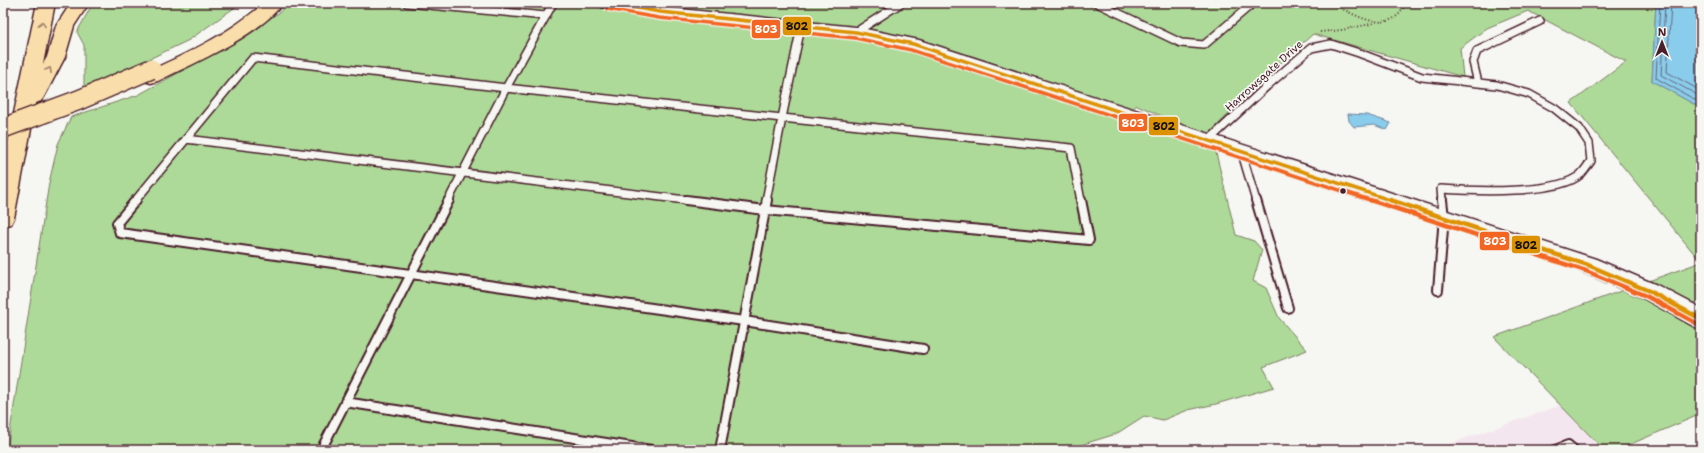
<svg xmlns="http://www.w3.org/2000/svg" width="1704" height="453" font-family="'Shantell Sans',sans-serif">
<rect width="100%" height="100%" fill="#f6f6f2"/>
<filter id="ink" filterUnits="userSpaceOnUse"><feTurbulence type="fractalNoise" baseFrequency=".025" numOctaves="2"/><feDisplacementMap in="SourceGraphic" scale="8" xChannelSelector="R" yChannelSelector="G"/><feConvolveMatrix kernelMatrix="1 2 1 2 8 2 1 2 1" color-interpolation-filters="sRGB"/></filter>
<g filter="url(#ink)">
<!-- built -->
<path fill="#f4e6ef" d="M1573,401L1624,450H1432Z"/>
<!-- green -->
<path fill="#adda98" stroke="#7c7c62" d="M93,3H241L189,40L84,90V45L77,32Z
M286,3H1656L1652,81L1701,108V300L1673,310L1701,324V414L1617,450H1604L1494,337L1701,262L1571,103L1626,62L1528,11L1487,28L1460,48L1463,77L1313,34L1264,78L1207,136L1137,105L1126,114L1104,109L1101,114L1215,149L1236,235L1254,241L1262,250L1253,281L1266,288L1279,318L1307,350L1263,367L1274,387L1216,404L1188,410L1163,420L1144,416L1116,434L1064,450H7L49,183L58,144L71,117L138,95L211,55L280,12Z"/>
<!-- water -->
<path fill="#8acceb" stroke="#70879e" d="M1656,3H1701V108L1652,81Z
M1348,114L1367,115L1391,123L1387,130L1374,125L1354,127L1349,121Z"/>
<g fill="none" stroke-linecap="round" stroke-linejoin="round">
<!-- shore -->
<path stroke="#646478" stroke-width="1" d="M1660,3L1656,78L1701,103
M1665,3L1661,75L1701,97
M1671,3L1667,72L1701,91"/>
<!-- lane-far1 casing -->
<g stroke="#4a1f2b" stroke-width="10">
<path id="lane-far1" d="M407,3L546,16
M1097,3L1181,43L1204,45L1253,3
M801,27L782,118L1071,148L1081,201
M856,32L901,3
M1478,83L1473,62L1477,51L1540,21
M186,139L694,201
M1209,140L1267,86L1311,48L1331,44L1359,53L1422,77L1497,85L1529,94L1554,108L1579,128L1589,143L1591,161C1588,165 1585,170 1581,174C1559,195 1472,191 1441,189L1442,201
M1241,150L1256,201
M135,201L253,58L506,88L553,3
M448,201L506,88L782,118L766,201"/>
</g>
<!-- lane casing -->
<g stroke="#4a1f2b" stroke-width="12">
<path id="lane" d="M136,200L117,223L120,233L744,321L923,349
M686,200L765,210L1089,240L1081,200
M1256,200L1288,308
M1438,290L1444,217L1442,200
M345,402L651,450
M321,450L449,200
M720,450L767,200
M1555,450L1568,445L1574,450"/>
</g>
<!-- secondary casing -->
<g stroke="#4a1f2b" stroke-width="3">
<path id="secondary" d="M599,3H638L660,7L856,27L919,40L1596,259L1657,285L1701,308V329L1693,326L1641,297L1580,271L909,48L856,37L660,17L608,8L602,7Z"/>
</g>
<!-- highway casing -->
<g stroke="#4a1f2b" stroke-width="3">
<path id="highway" d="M37,3H55L43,64L47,57L56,26L71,3H89L74,26L65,57L44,97L41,101L36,103L14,218L11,224L3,226V166Z
M264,3H283C260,35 193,64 158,81L151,83L144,81L142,77L144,73C187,54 229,34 264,3Z"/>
</g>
<!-- path -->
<path stroke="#4a1f2b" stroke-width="2" stroke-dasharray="1 2.5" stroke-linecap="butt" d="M1331,3C1350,12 1380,33 1399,14C1402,11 1404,6 1406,3
M1320,32L1342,30L1375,23"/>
<!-- lane-far1 -->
<use href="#lane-far1" stroke="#f6f6f2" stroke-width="7"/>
<!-- lane -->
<use href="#lane" stroke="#f6f6f2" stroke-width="8"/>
<!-- secondary -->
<use href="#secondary" fill="#f6f6f2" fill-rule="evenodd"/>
<!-- highway -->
<use href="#highway" fill="#f9deab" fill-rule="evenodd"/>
<!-- highway-bridge casing -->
<g stroke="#4a1f2b" stroke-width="22" stroke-linecap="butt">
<path id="highway-bridge" d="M3,128L79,100L151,69"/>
</g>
<!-- highway-bridge -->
<use href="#highway-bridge" stroke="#f9deab" stroke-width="19"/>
<!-- bus-1-far1 casing -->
<g stroke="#f6f6f2" stroke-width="6">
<path id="bus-1-far1" d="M608,3L660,12L856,32L913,44L1393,201"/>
</g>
<!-- bus-1 casing -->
<g stroke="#f6f6f2" stroke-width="8">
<path id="bus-1" d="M1390,200L1588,265L1649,291L1701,319"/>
</g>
<!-- bus-2-far1 casing -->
<g stroke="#f6f6f2" stroke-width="6">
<path id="bus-2-far1" d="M607,9L659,18L855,38L911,50L1373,201"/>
</g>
<!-- bus-2 casing -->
<g stroke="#f6f6f2" stroke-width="8">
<path id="bus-2" d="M1370,200L1586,271L1646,296L1698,324"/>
</g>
<!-- bus-1-far1 -->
<use href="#bus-1-far1" stroke="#dd9206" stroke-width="3.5"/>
<!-- bus-1 -->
<use href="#bus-1" stroke="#dd9206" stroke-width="4.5"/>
<!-- bus-2-far1 -->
<use href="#bus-2-far1" stroke="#f26522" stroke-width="3.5"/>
<!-- bus-2 -->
<use href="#bus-2" stroke="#f26522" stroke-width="4.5"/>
</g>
<!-- one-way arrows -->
<defs><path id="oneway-chevron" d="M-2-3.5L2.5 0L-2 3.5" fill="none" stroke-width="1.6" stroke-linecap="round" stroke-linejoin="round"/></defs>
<g stroke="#a27e6b">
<use href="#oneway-chevron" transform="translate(42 24) rotate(-79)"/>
<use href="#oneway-chevron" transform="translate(49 70) rotate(-61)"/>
</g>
</g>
<!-- markers -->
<circle fill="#4a1f2b" stroke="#f6f6f2" stroke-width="1.5" cx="1343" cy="191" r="3.5"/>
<g text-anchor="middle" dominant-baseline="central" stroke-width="3.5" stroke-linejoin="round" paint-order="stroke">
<!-- street labels -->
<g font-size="11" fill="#4a1f2b" stroke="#f6f6f2">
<text transform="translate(1264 76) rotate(-42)">Harrowsgate Drive</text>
</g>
</g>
<g stroke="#f6f6f2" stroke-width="1.5">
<rect x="782" y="16" width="30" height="20" rx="4" fill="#dd9206"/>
<rect x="751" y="19" width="30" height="20" rx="4" fill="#f26522"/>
<rect x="1118" y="113" width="30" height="19" rx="4" fill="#f26522"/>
<rect x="1148" y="116" width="31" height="20" rx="4" fill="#dd9206"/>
<rect x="1479" y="231" width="31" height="20" rx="4" fill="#f26522"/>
<rect x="1511" y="235" width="30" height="19" rx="4" fill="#dd9206"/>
</g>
<g font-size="11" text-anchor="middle" font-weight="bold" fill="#fff">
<text x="766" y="33">803</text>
<text x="1133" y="127">803</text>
<text x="1495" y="245">803</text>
</g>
<g font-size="11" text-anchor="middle" font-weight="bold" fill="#111">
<text x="797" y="30">802</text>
<text x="1164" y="130">802</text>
<text x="1526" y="249">802</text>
</g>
<!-- margin -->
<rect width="1704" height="453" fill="none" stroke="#f6f6f2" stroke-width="16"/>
<rect x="8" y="8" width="1688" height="437" fill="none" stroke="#4a1f2b" stroke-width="1.5" filter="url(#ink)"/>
<!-- north arrow -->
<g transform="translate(1662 42)" stroke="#f6f6f2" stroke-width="3" paint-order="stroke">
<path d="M0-3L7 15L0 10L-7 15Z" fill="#4a1f2b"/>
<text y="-6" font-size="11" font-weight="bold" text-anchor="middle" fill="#4a1f2b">N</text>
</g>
</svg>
